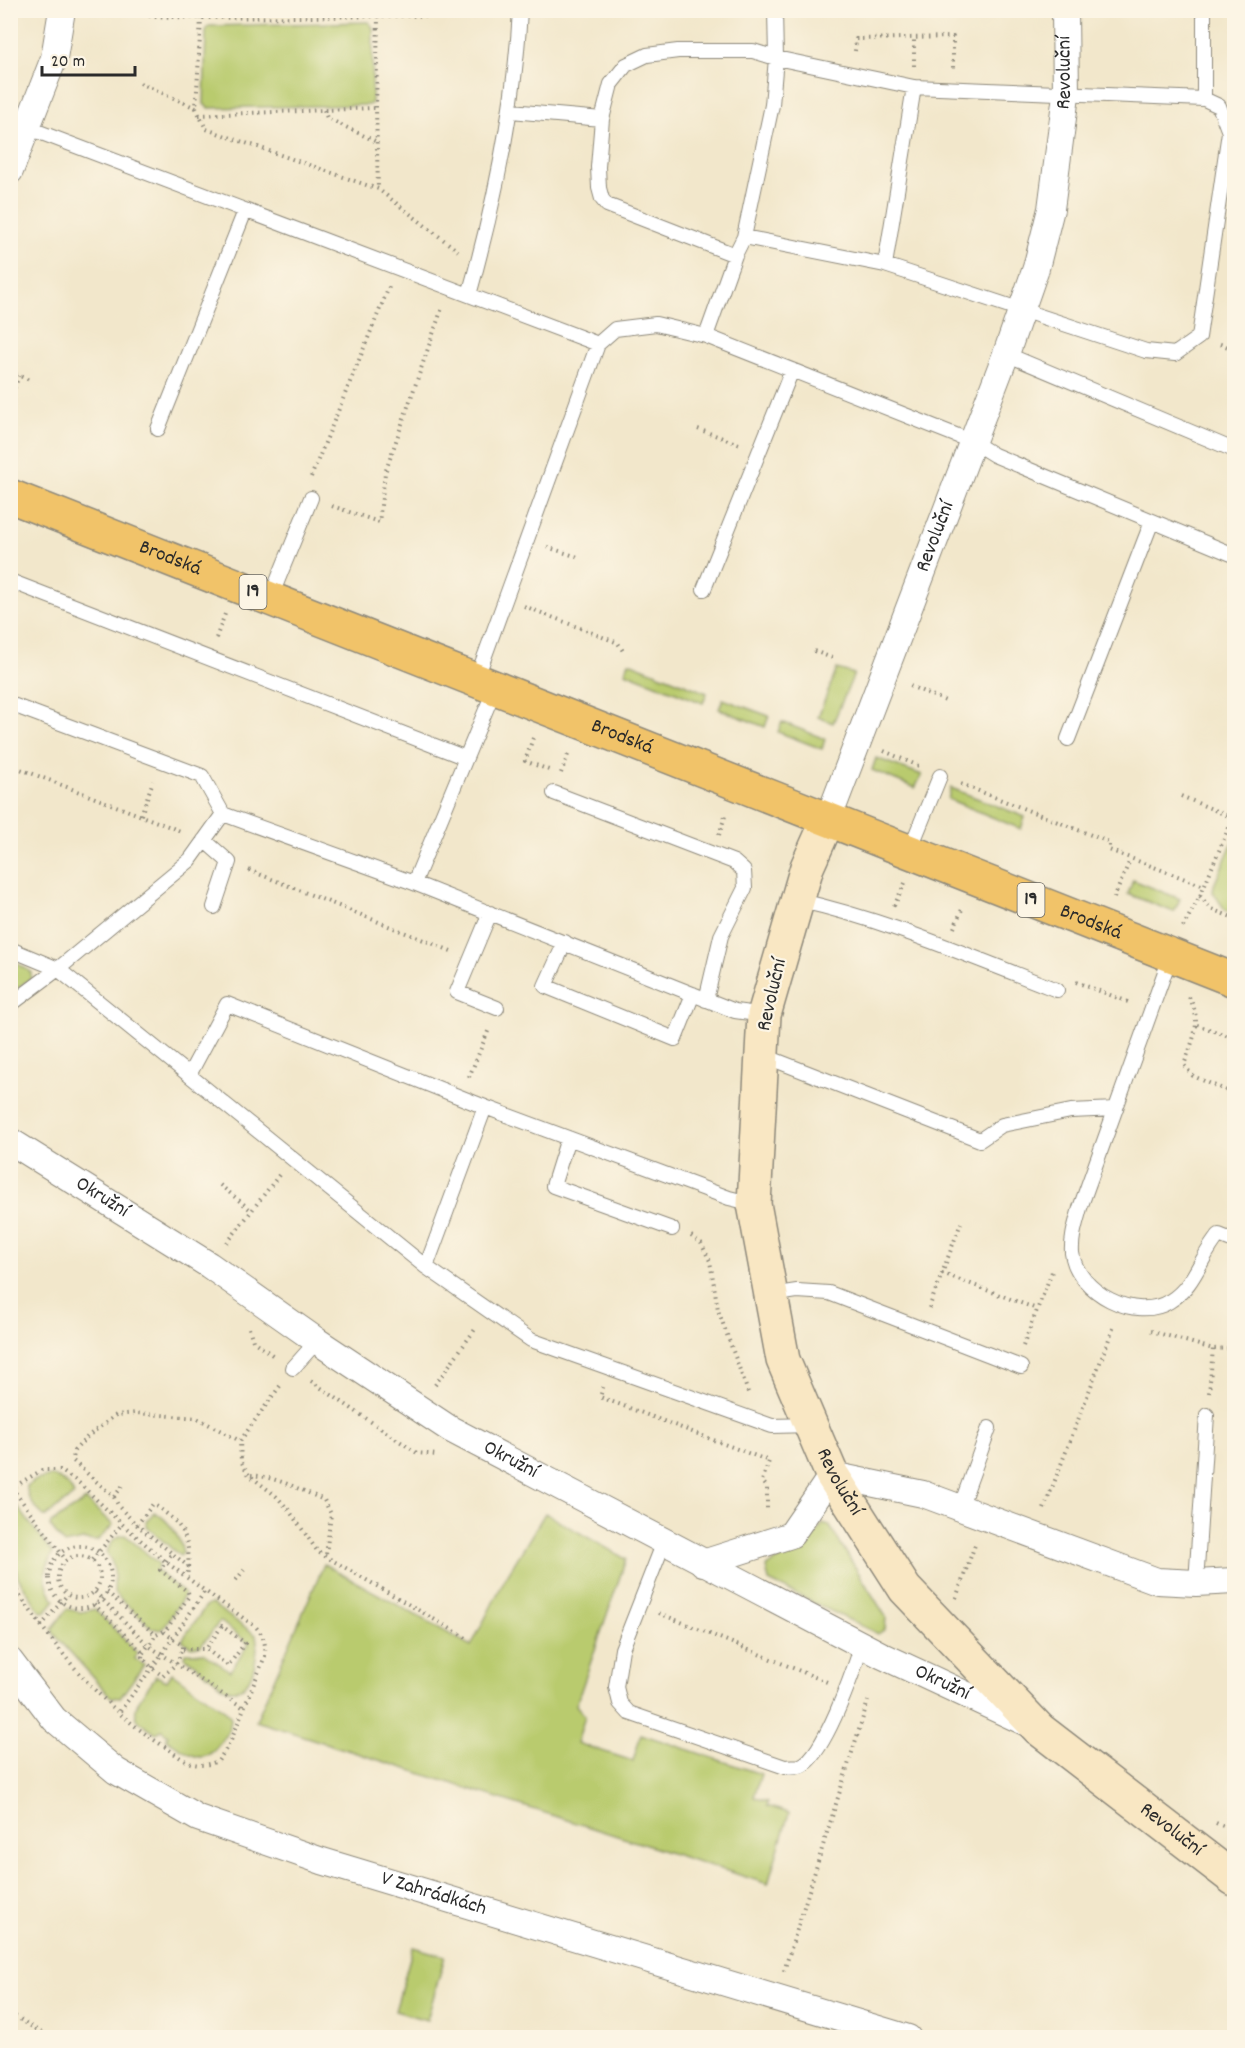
<svg xmlns="http://www.w3.org/2000/svg" width="1245" height="2048" font-family="Dekko,sans-serif">
<rect width="100%" height="100%" fill="#fcf5e5"/>
<filter id="ink" filterUnits="userSpaceOnUse"><feTurbulence type="fractalNoise" baseFrequency=".0167" numOctaves="2"/><feDisplacementMap in="SourceGraphic" scale="12" xChannelSelector="R" yChannelSelector="G"/><feConvolveMatrix kernelMatrix="1 2 1 2 8 2 1 2 1" color-interpolation-filters="sRGB"/></filter>
<filter id="wash" filterUnits="userSpaceOnUse"><feTurbulence type="fractalNoise" baseFrequency=".008" numOctaves="4" result="noise"/><feDisplacementMap in="SourceGraphic" scale="24" xChannelSelector="R" yChannelSelector="G"/><feGaussianBlur stdDeviation="1.35" result="paint"/><feColorMatrix in="noise" values="0 0 0 0 0 0 0 0 0 0 0 0 0 0 0 0 0 1.4 0 .05"/><feComposite in="paint" operator="in"/></filter>
<g filter="url(#wash)">
<rect width="100%" height="100%" fill="#f2e7cb"/>
<!-- green -->
<path fill="#b9cb6e" stroke="#727b4c" stroke-width="1.5" d="M369,22L373,28L372,103L368,105L208,108L204,104L206,29L209,26Z
M629,662L707,693L703,703L625,672Z
M837,669L854,674L833,723L818,717Z
M723,699L769,716L765,727L719,709Z
M782,722L825,739L822,749L778,732Z
M876,758L922,775L915,788L872,770Z
M951,788L1025,817L1021,829L948,799Z
M1234,839V914L1225,910L1213,892L1214,885Z
M1133,880L1180,899L1174,912L1128,894Z
M11,960L31,972V978L11,993Z
M51,1476C61,1479 70,1485 74,1495L45,1517C36,1509 26,1499 27,1486L36,1480Z
M86,1500L113,1525L97,1541L83,1540L64,1544L50,1526L51,1523Z
M10,1501H13L53,1553C43,1570 43,1584 55,1600L46,1611L42,1612L39,1610L17,1576V1572L14,1566L11,1565Z
M154,1512C168,1519 180,1536 183,1553L180,1556L148,1528L146,1522Z
M545,1513L626,1559L576,1705L585,1716L577,1743L633,1761L641,1734L761,1774L754,1797L768,1802L767,1806L789,1813L768,1884L256,1721L324,1564L471,1646L506,1577Z
M823,1523L829,1525L886,1617L885,1629L878,1634L769,1581L766,1567L810,1542Z
M125,1535L159,1564L156,1570L184,1593V1596L164,1627L160,1630L152,1628L114,1593C114,1576 117,1567 106,1553C111,1543 113,1536 125,1535Z
M212,1604L256,1635C260,1653 252,1701 225,1688L184,1656L185,1653H203L230,1671L249,1644L220,1621L201,1646L191,1647L182,1640L206,1606Z
M67,1609L81,1612L95,1609L137,1653L135,1659L144,1665L120,1698L111,1697L54,1634L52,1629Z
M172,1673L227,1712L231,1718C231,1727 227,1733 222,1740C203,1770 191,1754 166,1739L168,1735L162,1730L156,1733C151,1729 145,1726 140,1722C126,1710 149,1687 156,1676L167,1681Z
M413,1947L445,1956L427,2020L395,2011Z"/>
</g>
<g filter="url(#ink)">
<g fill="none" stroke-linecap="round" stroke-linejoin="round">
<!-- lane casing -->
<g stroke="#8e897b" stroke-width="16">
<path id="lane" d="M775,10L776,58L772,105L744,237L735,255L706,336L973,442L994,455L1234,555
M1204,99V10
M511,111L602,119
M10,121L598,344
M735,255L607,205L602,199L599,188L598,167L602,119L611,84L626,65L647,55L678,51H753L776,58L914,87L1204,99L1219,106L1229,132L1199,337L1175,354L1146,351L885,265L744,237
M885,265L914,87
M469,295C495,202 515,107 520,10
M1006,354L1234,450
M158,429L245,211
M10,581L466,758
M704,589L792,370
M270,599L311,498
M476,680L598,344L615,329L656,324L706,336
M10,704L202,776L223,814L414,883L735,1011L764,1015
M1068,739L1152,521
M554,793L734,862L744,871L745,888L721,936L706,1000
M204,840L229,862L214,907
M909,852L940,776
M414,883L495,688
M797,900C887,920 971,957 1057,990
M490,913L457,992L497,1008
M565,942L545,986L675,1039L693,994
M10,949L58,969L426,1267L531,1340L772,1426L811,1425
M1171,955L1080,1208C1076,1223 1071,1237 1072,1253C1077,1292 1136,1323 1170,1301C1195,1286 1201,1255 1219,1235L1234,1241
M10,1005L58,969L190,860L223,814
M762,1055L980,1140L1002,1125L1071,1111L1116,1109
M189,1075L227,1004L485,1107L729,1198L754,1204
M568,1138L553,1186L672,1229
M426,1267L485,1107
M771,1295L797,1291L829,1293L1021,1367
M293,1368L317,1341
M960,1508L989,1428
M664,1542L622,1649L616,1687L620,1703L629,1713L785,1767C790,1766 796,1767 800,1766C824,1758 854,1669 862,1645
M1196,1583L1207,1415"/>
</g>
<!-- street casing -->
<g stroke="#8e897b" stroke-width="28">
<g id="street">
<path d="M10,171L54,58L62,10"/>
<path id="s1" d="M828,820L1006,354L1036,268L1051,209L1066,95L1065,10"/>
<path id="s2" d="M10,1141L209,1265L317,1341L450,1429L883,1656L1029,1724"/>
<path d="M703,1563L791,1535L832,1475L923,1494L1157,1581L1196,1583L1234,1581"/>
<path id="s3" d="M10,1661L54,1719L116,1771L198,1818L322,1861L908,2038"/>
</g>
</g>
<!-- secondary casing -->
<g stroke="#8e897b" stroke-width="36">
<g id="secondary">
<path id="s4" d="M828,820L807,867L764,1015L754,1204L783,1360L832,1475L905,1589L1039,1729L1234,1879"/>
</g>
</g>
<!-- primary casing -->
<g stroke="#8e897b" stroke-width="36">
<g id="primary">
<path id="s5" d="M10,496L1234,980"/>
</g>
</g>
<!-- path -->
<path stroke="#8e897b" stroke-width="4" stroke-dasharray="1.5 4.5" stroke-linecap="butt" d="M132,10L147,16L201,18L498,15
M378,16L376,108L378,189
M201,18L196,108L206,129L378,189L458,251
M855,51L856,39L953,37V69
M914,66V39
M140,83L196,108
M324,110L327,118L377,142
M199,115L376,108
M1227,309L1234,319
M1220,344L1234,349
M10,372L32,381
M10,399L19,376
M698,429L739,444
M311,477L389,287
M332,506L379,522L385,473L442,308
M547,547L581,558
M524,606L618,643L623,651
M216,638L225,614
M814,651L835,659
M910,686L948,702
M533,738L525,761L549,770
M884,751L921,767
M10,765L183,832
M561,773L569,752
M961,784L1109,842V850L1204,886
M1181,796L1233,818
M141,815L153,781
M719,835L726,813
M249,870L451,951
M1200,896L1211,909L1234,918
M1114,898L1130,860
M894,906L905,883
M1183,927L1200,896L1234,815
M954,928L963,907
M1076,982L1131,1003
M1189,997C1203,1022 1193,1039 1184,1065L1193,1076L1234,1094
M1197,1025L1234,1038
M469,1077L489,1029
M220,1185L252,1211
M691,1236L701,1243L710,1261L718,1310L749,1395
M227,1243L279,1175
M942,1273L1037,1309
M929,1308L961,1223
M249,1328L253,1341L275,1357
M1151,1331L1213,1349L1234,1348
M1023,1346L1053,1269
M311,1381L417,1453L438,1455
M435,1385L476,1328
M280,1386L240,1441L241,1461L249,1475L276,1496L288,1509L318,1552L470,1640
M603,1387L600,1397L769,1461L762,1481L767,1487V1512
M1209,1393L1213,1349
M251,1475C277,1477 301,1490 324,1500L331,1514L326,1555
M12,1488L66,1560
M10,1489L42,1470H60L79,1483L122,1524L166,1562L205,1591L162,1654L118,1714
M114,1497L124,1484
M1044,1509L1114,1326
M137,1525L153,1504C185,1525 192,1539 187,1577
M49 1577a31 31 0 1 1 62 0a31 31 0 1 1-62 0Z
M58 1577a21 21 0 1 1 42 0a21 21 0 1 1-42 0Z
M92,1560L122,1524
M189,1567L137,1525L119,1507L114,1497L73,1461L74,1451L88,1436L116,1415L136,1413L197,1418L240,1441
M236,1580L244,1570
M10,1581C53,1645 99,1706 165,1747C184,1760 194,1771 218,1761L230,1743L265,1656C266,1644 264,1636 256,1627L205,1591
M95,1592L149,1646L244,1708
M107,1592L156,1635L166,1630L189,1596L188,1592L160,1570L172,1553
M956,1598L976,1542
M94,1604L143,1653L142,1657L152,1668L163,1676L176,1664L183,1649
M659,1613L827,1682
M41,1626L67,1595
M164,1632L183,1646V1649
M183,1649H206L228,1666L245,1643L222,1626L206,1649
M143,1653L156,1635
M1216,1823L1234,1831
M784,1971L868,1701
M10,2013L40,2032L55,2038"/>
<!-- lane -->
<use href="#lane" stroke="#fff" stroke-width="14"/>
<!-- street -->
<use href="#street" stroke="#fff" stroke-width="26"/>
<!-- secondary -->
<use href="#secondary" stroke="#f9e7c3" stroke-width="33"/>
<!-- primary -->
<use href="#primary" stroke="#f1c369" stroke-width="33"/>
</g>
</g>
<g text-anchor="middle" dominant-baseline="central" stroke-width="4.5" stroke-linejoin="round" paint-order="stroke">
<!-- shield labels -->
<g fill="#fcf5e5" stroke="#6a6863" stroke-width="1.5">
<rect x="239.5" y="575" width="27" height="34" rx="4.5"/>
<rect x="1017.5" y="883" width="27" height="34" rx="4.5"/>
</g>
<g font-size="20" font-weight="bold" fill="#2b2b2b">
<text x="253" y="592">19</text>
<text x="1031" y="900">19</text>
</g>
<!-- street labels -->
<g font-size="21" fill="#2b2b2b" stroke="#fcf5e5">
<text stroke="none"><textPath href="#s1" startOffset="788">Revoluční</textPath></text>
<text stroke="none"><textPath href="#s1" startOffset="303">Revoluční</textPath></text>
<text stroke="none"><textPath href="#s5" startOffset="172">Brodská</textPath></text>
<text stroke="none"><textPath href="#s5" startOffset="658">Brodská</textPath></text>
<text stroke="none"><textPath href="#s5" startOffset="1162">Brodská</textPath></text>
<text transform="translate(773 995) rotate(-77)">Revoluční</text>
<text stroke="none"><textPath href="#s2" startOffset="108">Okružní</textPath></text>
<text stroke="none"><textPath href="#s2" startOffset="594">Okružní</textPath></text>
<text stroke="none"><textPath href="#s4" startOffset="688">Revoluční</textPath></text>
<text stroke="none"><textPath href="#s2" startOffset="1080">Okružní</textPath></text>
<text stroke="none"><textPath href="#s4" startOffset="1174">Revoluční</textPath></text>
<text stroke="none"><textPath href="#s3" startOffset="496">V Zahrádkách</textPath></text>
</g>
</g>
<!-- margin -->
<rect width="1245" height="2048" fill="none" stroke="#fcf5e5" stroke-width="36"/>
<!-- scale -->
<path d="M42 66v9h93v-9" fill="none" stroke="#2b2b2b" stroke-width="3"/>
<text x="51" y="66" font-size="18" fill="#2b2b2b" stroke="#fcf5e5" stroke-width="4.5" paint-order="stroke">20 m</text>
</svg>
